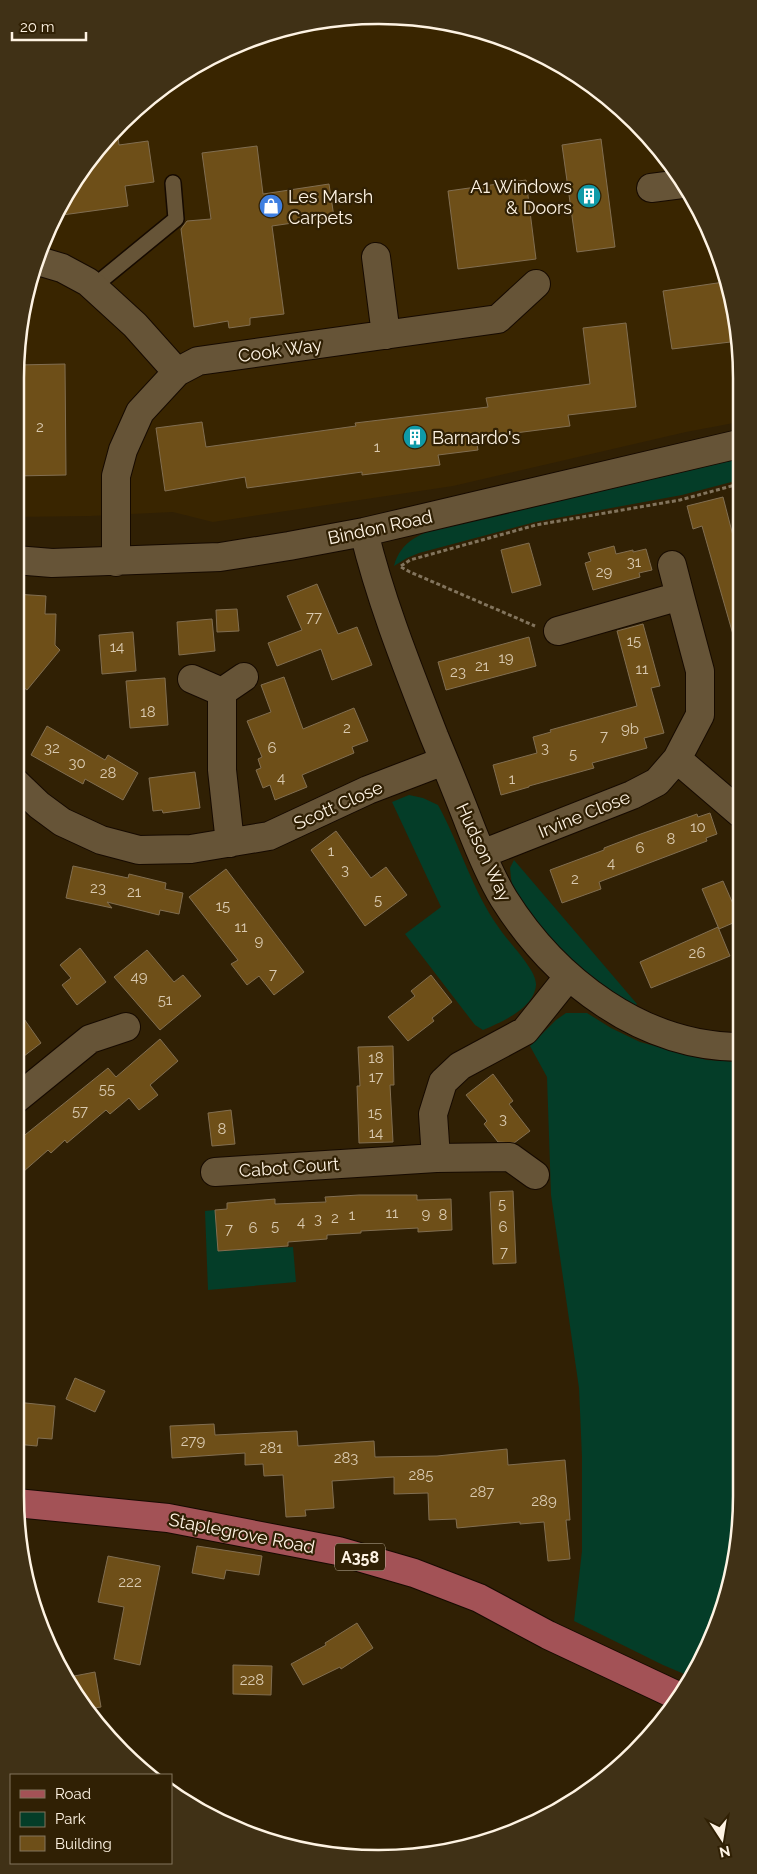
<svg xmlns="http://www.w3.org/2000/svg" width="757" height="1874" font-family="Raleway,sans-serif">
<rect width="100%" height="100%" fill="#302004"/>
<!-- built -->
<path fill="#392500" d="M396,17L426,18L495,34L580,76L652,139L705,218L739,331V422L686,432L453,486L213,522L173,512L90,516L15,517V379L34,262L64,197L105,139L157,90L217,53L268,34Z"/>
<!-- green -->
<path fill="#043d28" d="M739,457V480L682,495L535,522L419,553L407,558L394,566C401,540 421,534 443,526Z
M409,795L423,798L438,805C460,845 472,890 499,928C508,942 537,970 536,985C534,1009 501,1022 483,1030L475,1025L405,934L441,907L392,802Z
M514,860L637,1004L635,1006L595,982L551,942L512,887L510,868Z
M566,1013H587L611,1028L640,1042L677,1052L707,1060L741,1062L742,1495L723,1612L689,1676L663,1665L574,1621L582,1551V1457L579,1388L551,1195L547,1077L530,1046L556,1020Z
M215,1210L219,1251L293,1247L296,1282L208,1290L205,1211Z"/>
<!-- building -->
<path fill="#6e4f18" stroke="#816e51" d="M117,128L119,145L148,141L154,182L125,186L128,206L55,216L64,197L105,139Z
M601,139L615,247L577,252L562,145Z
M257,146L263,194L329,184L334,217L272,226L284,314L250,318V325L229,328L228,321L194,327L181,229L187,221L211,219L202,153Z
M526,180L536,259L458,269L448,191Z
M724,282L739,331V341L672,349L663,291Z
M626,323L636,407L568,415L570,426L476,438L478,450L438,455L440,465L362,475V472L247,488L245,477L165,491L156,428L202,422L206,447L356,426L355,423L488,407L486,398L590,384L583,328Z
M65,364L66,475L15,476V378L17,365Z
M723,497L739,559L740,637L734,638L702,526L693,529L687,506Z
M529,543L541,585L512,593L501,550Z
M614,546L616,554L633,550V552L646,549L652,570L639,573L640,577L593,590L585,563L591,561L588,553Z
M317,584L338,634L357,627L372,665L332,680L321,649L277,666L268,643L302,630L287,596Z
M15,594L46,596L45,614H56L55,645L60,650L27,690L15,681Z
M237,609L239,631L217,632L216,610Z
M212,619L215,651L179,655L177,622Z
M643,624L660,686L651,688L664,733L644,738L647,748L592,763L594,768L529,786V787L501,795L493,765L537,753L533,737L551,732L550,730L637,706L617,631Z
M133,632L136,671L102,674L99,635Z
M529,637L536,666L446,690L438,662Z
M284,677L303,729L354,708L368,741L352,747L354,753L302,775L307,787L275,800L270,785L263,788L256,770L261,768L258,759L262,757L247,721L271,712L261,685Z
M165,678L168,725L130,728L126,681Z
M47,726L105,760L108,755L138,773L123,800L85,779L83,784L31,755Z
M195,772L200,808L163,813L162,810L153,811L149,778Z
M710,813L717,834L706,838L707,841L599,882L601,889L562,903L550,870L604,850V848L638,835L697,814L698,817Z
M336,831L371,878L386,867L407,895L365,926L311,850Z
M73,866L128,878L129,874L166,883L165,889L183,893L179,914L160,910L159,915L107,902L112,908L66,898Z
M226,869L304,972L274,995L259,976L247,985L231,964L238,960L189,897Z
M723,881L740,920L719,929L702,889Z
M718,927L730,956L651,988L640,962Z
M80,948L106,982L77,1005L62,985L71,978L60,965Z
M147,950L174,982L183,975L201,996L160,1030L114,977Z
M431,975L452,1002L432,1018L434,1021L408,1041L388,1017L415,996L411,991Z
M15,1006L41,1043L15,1063Z
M160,1039L178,1061L150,1085L158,1095L139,1110L129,1098L110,1114L106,1110L67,1143L65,1140L51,1153L48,1150L15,1179V1143L108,1068L116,1077Z
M393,1046L394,1085H390L393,1142L359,1143L357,1086H360L358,1047Z
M493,1074L513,1101L509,1104L530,1131L514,1143L498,1142L484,1124L487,1121L466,1095Z
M231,1110L235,1144L212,1146L208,1113Z
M513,1191L516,1263L493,1264L490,1192Z
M359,1195H417V1200L451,1199L452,1230L418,1232V1228L361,1231V1233L327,1235V1239L288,1242V1246L218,1251L215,1210L227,1209V1203L275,1199V1204L326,1202L325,1197Z
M75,1378L105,1391L95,1412L66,1399Z
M16,1402L55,1406L52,1439L38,1438L37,1446L15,1444Z
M214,1424L215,1435L297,1431L298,1446L374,1441L375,1457L437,1456L507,1449L508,1465L565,1460L570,1520H566L570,1559L548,1561L544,1522L520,1524V1522L457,1528L456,1519L429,1520L428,1493L394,1494V1477L332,1481L334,1508L305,1510L306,1516L286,1517L283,1475L264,1476L263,1464L245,1465V1453L172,1458L170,1426Z
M197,1546L262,1556L259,1575L226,1570L224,1579L192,1573Z
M108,1556L160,1566L140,1665L114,1659L124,1607L98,1602Z
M357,1623L373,1648L341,1669L340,1667L303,1685L291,1664L326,1645L325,1643Z
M233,1665L272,1666L271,1695L233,1694Z
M95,1672L101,1707L87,1709L64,1678Z"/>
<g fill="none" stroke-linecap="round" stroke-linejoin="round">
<!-- lane casing -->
<g stroke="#160a00" stroke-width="18">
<path id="lane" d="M93,287L176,219L173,183"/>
</g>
<!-- street casing -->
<g stroke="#160a00" stroke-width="30">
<path id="street" d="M651,188L682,184
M376,257L386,335
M35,260L62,268L88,282L135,325L177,372L140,412L123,450L116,476V562
M177,372L198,361L498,319L536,284
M364,532C381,602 408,669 434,736C446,765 458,794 469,823C479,849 490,876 504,899C555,980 642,1047 741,1047
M15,560L52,563L220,557L289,546L364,532L739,444
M672,565L680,596
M192,679L222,692
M677,759L740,813
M15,782L39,805L62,822L101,840L139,850L191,849L269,836L368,790L444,761
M230,843L222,770V692L244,677
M482,854L632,795L657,782L677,759L700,715V671L680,596L558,631
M15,1100L90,1039L126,1027
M436,1158L433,1114L443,1082L460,1066L525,1031L569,976
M215,1172L436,1158L510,1157L535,1175"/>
</g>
<!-- primary casing -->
<g stroke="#160a00" stroke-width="30">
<path id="primary" d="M16,1503L168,1518L338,1551L414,1573L479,1598L548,1635L678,1696"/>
</g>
<!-- path -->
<path stroke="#82745d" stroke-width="3" stroke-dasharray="4 2.5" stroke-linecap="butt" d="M401,566L410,560L536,525L680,500L739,484
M401,567L410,572L535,626"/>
<!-- lane -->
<use href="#lane" stroke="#665437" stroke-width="15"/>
<!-- street -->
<use href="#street" stroke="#665437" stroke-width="28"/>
<!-- primary -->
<use href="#primary" stroke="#a35256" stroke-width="28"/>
</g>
<!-- icons -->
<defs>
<g id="building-disc" transform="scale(1.25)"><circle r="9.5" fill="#0f9aa8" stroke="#302004"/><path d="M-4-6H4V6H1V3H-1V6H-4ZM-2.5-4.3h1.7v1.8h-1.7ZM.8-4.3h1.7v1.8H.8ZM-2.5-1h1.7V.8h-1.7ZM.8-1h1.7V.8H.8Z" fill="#fff"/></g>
<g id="shop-disc" transform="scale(1.25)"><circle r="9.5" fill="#3f7fe0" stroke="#302004"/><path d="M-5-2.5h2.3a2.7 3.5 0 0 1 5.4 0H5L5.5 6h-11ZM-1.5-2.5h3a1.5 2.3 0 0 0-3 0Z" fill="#fff"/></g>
</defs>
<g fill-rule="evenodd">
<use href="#building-disc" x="589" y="196"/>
<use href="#shop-disc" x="271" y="206"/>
<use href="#building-disc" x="415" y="437"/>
</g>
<g text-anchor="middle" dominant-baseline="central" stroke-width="4.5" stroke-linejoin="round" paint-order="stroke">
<!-- number labels -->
<g font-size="15" fill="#dacab0">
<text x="40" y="427">2</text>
<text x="377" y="447">1</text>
<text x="634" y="562">31</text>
<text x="604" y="572">29</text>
<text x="314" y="617">77</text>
<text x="634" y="641">15</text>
<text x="117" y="647">14</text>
<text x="506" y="658">19</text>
<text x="482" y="666">21</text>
<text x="642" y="669">11</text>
<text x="458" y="672">23</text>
<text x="148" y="712">18</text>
<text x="347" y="728">2</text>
<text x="630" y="729">9b</text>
<text x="604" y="736">7</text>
<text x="52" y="748">32</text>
<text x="272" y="748">6</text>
<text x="545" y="748">3</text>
<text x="573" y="754">5</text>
<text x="77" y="763">30</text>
<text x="108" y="773">28</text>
<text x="281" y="778">4</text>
<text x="512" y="779">1</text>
<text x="698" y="827">10</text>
<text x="671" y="839">8</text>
<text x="640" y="848">6</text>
<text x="331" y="851">1</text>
<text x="611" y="863">4</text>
<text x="345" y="870">3</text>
<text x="575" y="879">2</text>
<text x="98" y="888">23</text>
<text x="134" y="892">21</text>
<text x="378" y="900">5</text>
<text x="223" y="906">15</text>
<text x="241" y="927">11</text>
<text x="259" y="941">9</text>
<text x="697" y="953">26</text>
<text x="273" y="974">7</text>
<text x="139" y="977">49</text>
<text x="165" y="1000">51</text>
<text x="376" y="1058">18</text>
<text x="376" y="1077">17</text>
<text x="107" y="1089">55</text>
<text x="80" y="1111">57</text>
<text x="375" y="1113">15</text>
<text x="503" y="1119">3</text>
<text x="222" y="1129">8</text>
<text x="376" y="1133">14</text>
<text x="502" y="1204">5</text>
<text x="392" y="1213">11</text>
<text x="426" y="1214">9</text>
<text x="352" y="1215">1</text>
<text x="443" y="1215">8</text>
<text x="335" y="1218">2</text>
<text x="318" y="1219">3</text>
<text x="301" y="1222">4</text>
<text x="275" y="1226">5</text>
<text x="503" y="1227">6</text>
<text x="253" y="1228">6</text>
<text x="229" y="1229">7</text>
<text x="504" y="1252">7</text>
<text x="193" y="1441">279</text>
<text x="271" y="1448">281</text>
<text x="346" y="1458">283</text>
<text x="421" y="1475">285</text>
<text x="482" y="1492">287</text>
<text x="544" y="1501">289</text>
<text x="130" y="1582">222</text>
<text x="252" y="1680">228</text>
</g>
<!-- shield labels -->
<rect fill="#302004" stroke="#c0b4a0" stroke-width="1" x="335" y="1543.5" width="50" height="27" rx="4"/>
<g font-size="16" font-weight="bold" fill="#fef3e3">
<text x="360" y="1557">A358</text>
</g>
<!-- poi labels -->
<g font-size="18" fill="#fef3e3" stroke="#302004" text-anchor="start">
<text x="572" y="186" text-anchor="end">A1 Windows<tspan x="572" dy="21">&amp; Doors</tspan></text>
<text x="288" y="196">Les Marsh<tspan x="288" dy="21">Carpets</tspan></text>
<text x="432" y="437">Barnardo's</text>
</g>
<!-- street labels -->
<g font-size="18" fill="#fef3e3" stroke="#302004">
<text transform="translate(280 350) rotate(-8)">Cook Way</text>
<text transform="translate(380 527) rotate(-12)">Bindon Road</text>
<text transform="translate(338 805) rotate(-24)">Scott Close</text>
<text transform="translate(584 814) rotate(-22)">Irvine Close</text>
<text transform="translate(484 852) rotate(65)">Hudson Way</text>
<text transform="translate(289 1167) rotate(-4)">Cabot Court</text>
<text transform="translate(242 1533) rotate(11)">Staplegrove Road</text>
</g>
</g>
<!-- crop -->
<path d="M0 0H757V1874H0ZM378 24H379A354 354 0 0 1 733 378V1496A354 354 0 0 1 379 1850H378A354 354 0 0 1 24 1496V378A354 354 0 0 1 378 24Z" fill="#403116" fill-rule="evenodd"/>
<path fill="none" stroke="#fef3e3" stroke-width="2.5" d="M378 24H379A354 354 0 0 1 733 378V1496A354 354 0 0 1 379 1850H378A354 354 0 0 1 24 1496V378A354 354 0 0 1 378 24Z"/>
<!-- legend -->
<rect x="10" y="1774" width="162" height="90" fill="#302004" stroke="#82745d"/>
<rect x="20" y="1790" width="25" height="8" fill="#a35256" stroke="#82745d"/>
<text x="55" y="1799" font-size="15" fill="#fef3e3">Road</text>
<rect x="20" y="1812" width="25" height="15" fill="#043d28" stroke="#82745d"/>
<text x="55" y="1824" font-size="15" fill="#fef3e3">Park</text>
<rect x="20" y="1836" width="25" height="15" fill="#6e4f18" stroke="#82745d"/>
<text x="55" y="1849" font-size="15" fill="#fef3e3">Building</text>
<!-- north arrow -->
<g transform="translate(722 1839) rotate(168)" stroke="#302004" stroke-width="4" paint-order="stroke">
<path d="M0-4L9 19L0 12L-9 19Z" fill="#fef3e3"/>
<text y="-8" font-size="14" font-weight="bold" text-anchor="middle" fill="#fef3e3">N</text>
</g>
<!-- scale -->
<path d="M12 32v8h74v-8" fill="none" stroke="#fef3e3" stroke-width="2.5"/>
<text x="20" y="32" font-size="15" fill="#fef3e3" stroke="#302004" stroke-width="4" paint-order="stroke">20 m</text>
</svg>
